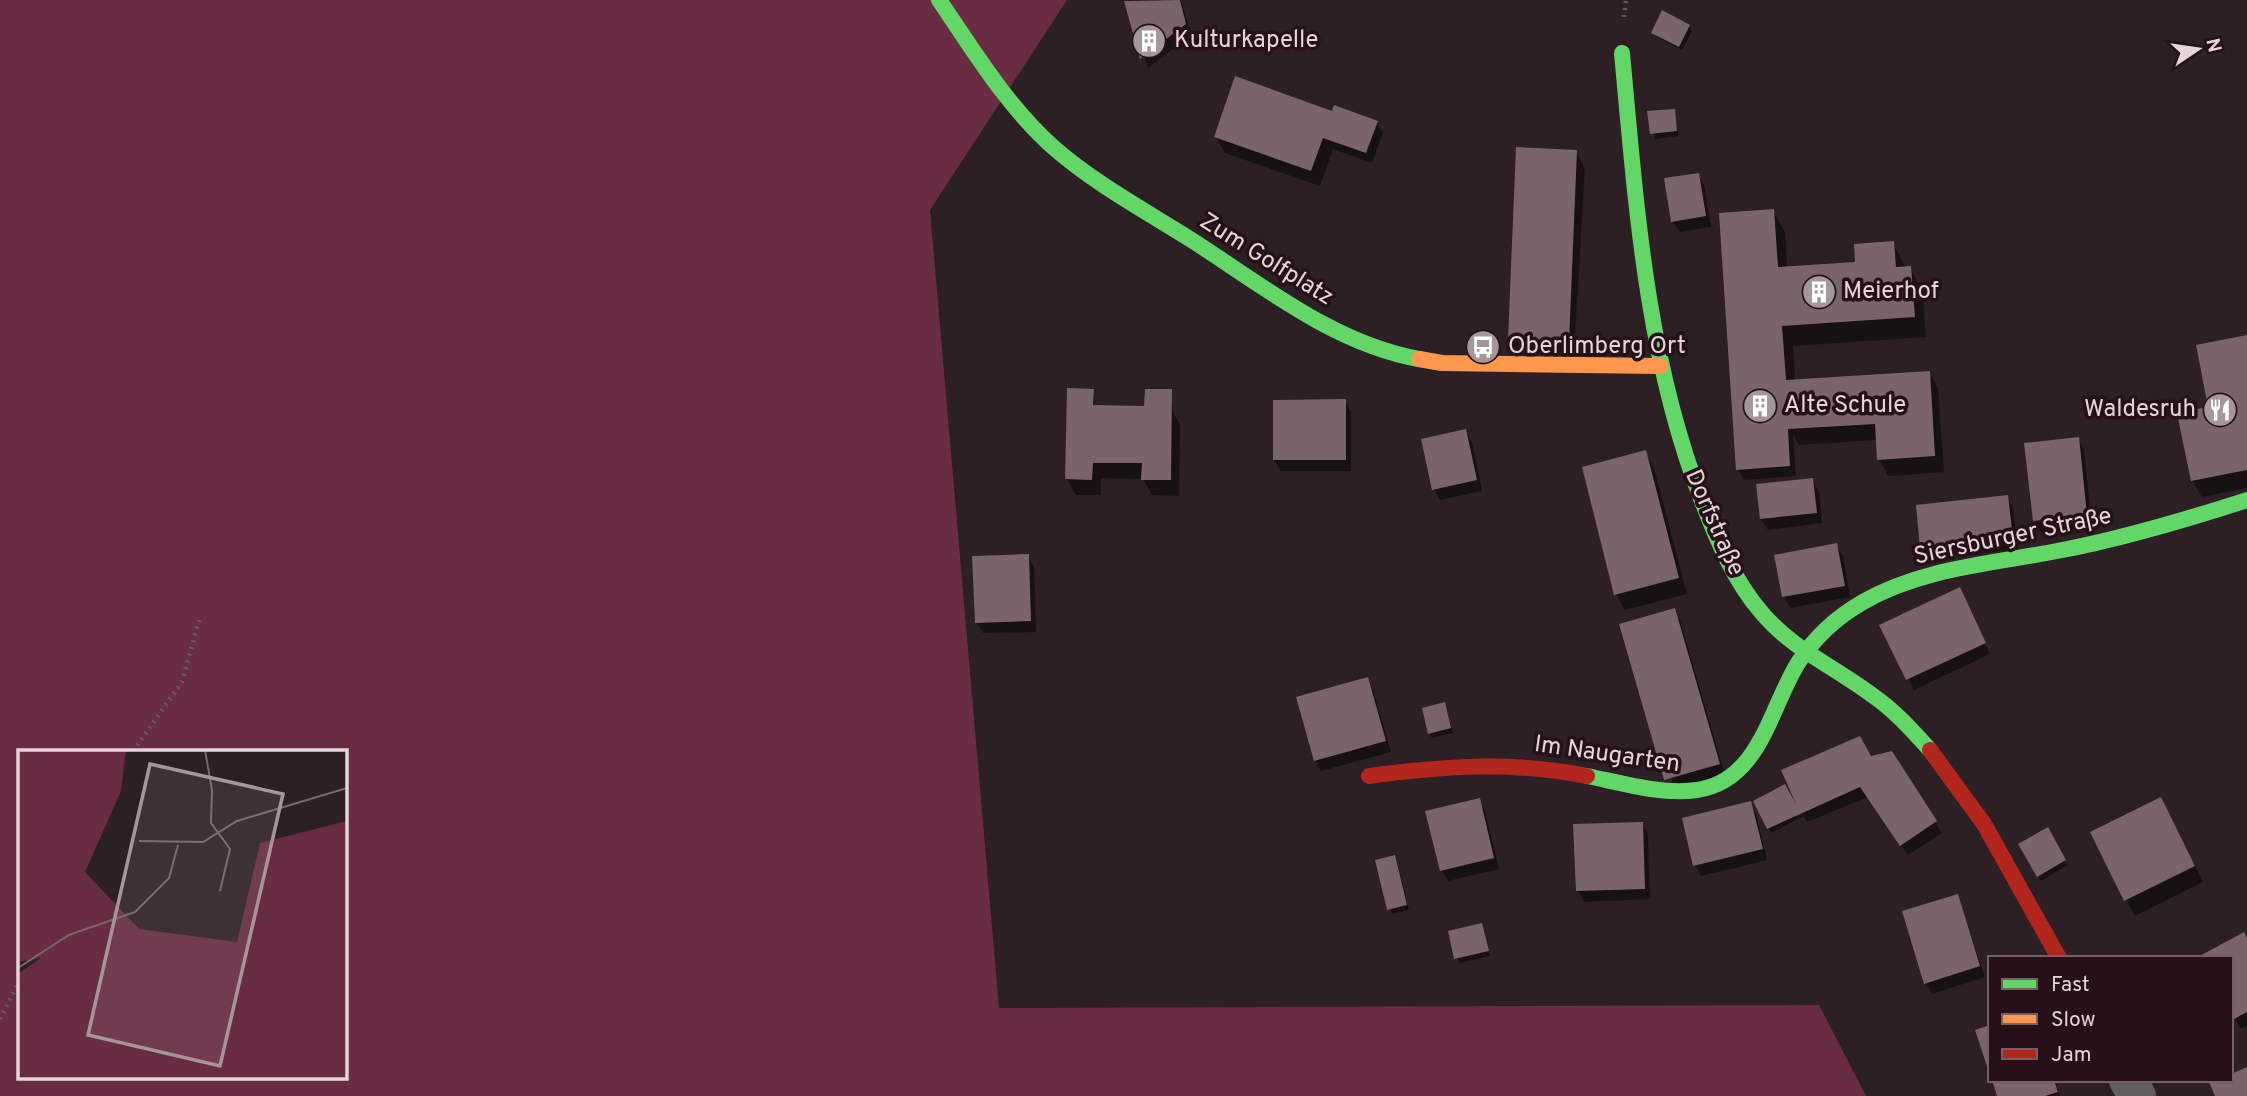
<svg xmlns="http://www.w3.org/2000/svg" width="2247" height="1096" font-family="Overpass,sans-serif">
<rect width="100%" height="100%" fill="#2c2024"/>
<!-- green -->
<path fill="#692d43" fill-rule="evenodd" d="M0,0H1067L930,210L999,1008L1819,1005L1866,1096H0ZM19,751H345V1077H19Z"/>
<!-- shadow -->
<path fill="#0007" d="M1128,0H1181L1191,35L1148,68L1126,2Z
M1689,26L1692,31L1682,50L1656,37L1653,33Z
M1674,111L1679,136L1655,139L1649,113Z
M1376,122L1383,133L1372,163L1333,149L1320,186L1225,153L1216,137Z
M1576,152L1585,168L1574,353L1515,350L1509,339Z
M1698,175L1704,185L1711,227L1679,232L1673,221Z
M1773,211L1785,232L1787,268L1857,264L1893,243L1906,268H1910L1922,289L1926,337L1793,346L1795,381L1929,372L1938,388L1944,472L1888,476L1879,459L1877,440L1799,445L1793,435L1796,476L1744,480L1738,469Z
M2247,337V488L2202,497L2192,481L2210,409Z
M1093,390L1095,406L1146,407L1171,391L1173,413L1180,424L1179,496L1152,495L1143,479L1101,478V495H1076L1067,479Z
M1345,401L1351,412V471H1281L1274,460Z
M1466,431L1472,442L1482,491L1440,500L1434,489Z
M2078,439L2084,450L2092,526L2040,531L2034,520Z
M1645,452L1654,468L1687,594L1625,610L1616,594Z
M1812,480L1819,491L1822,523L1768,530L1761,519L1758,486Z
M2007,497L2013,508L2018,549L1928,558L1922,548Z
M1836,545L1843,556L1850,597L1790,608L1784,597L1776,556Z
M1028,556L1034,567L1036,632L983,633L976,622Z
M1965,600L1990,654L1914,690L1882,626Z
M1674,610L1680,620L1725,775L1672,790Z
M1367,679L1373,690L1391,752L1321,771L1315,760Z
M1444,704L1453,733L1432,738L1429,733Z
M1891,753L1942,833L1908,855L1868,797L1807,822L1804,816L1771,833L1755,801L1784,786L1799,815L1802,814L1784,771Z
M1479,800L1485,811L1499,869L1448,881L1442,871L1427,813Z
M1750,803L1756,814L1767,860L1701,876L1695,865Z
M2170,815L2203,882L2135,916L2092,833Z
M1642,824L1648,834L1650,899L1584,902L1578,891L1575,826Z
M2047,829L2067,865L2041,881L2021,845Z
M1377,862H1397L1409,910L1392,914Z
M1957,896L1985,977L1932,994L1926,983Z
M1481,925L1490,956L1459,963L1450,932Z
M2247,941V1026L2241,1029L2231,1011V958Z
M1994,1080H2055L2060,1096H1999Z"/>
<!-- building -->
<path fill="#7a646b" d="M1180,0L1186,24L1140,59L1124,1Z
M1662,10L1690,25L1679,47L1651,33Z
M1235,76L1332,111L1334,105L1378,121L1366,153L1323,138L1311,171L1214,137Z
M1675,109L1677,131L1650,134L1647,111Z
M1516,147L1577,150L1569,342L1508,340Z
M1699,173L1706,216L1671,222L1664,178Z
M1774,209L1778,267L1855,262L1854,244L1894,241L1896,267L1911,266L1915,317L1782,326L1786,380L1930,371L1935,456L1877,460L1875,424L1788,429L1790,466L1736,470L1719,213Z
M2247,335V470L2191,481L2177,413L2208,407L2196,345Z
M1067,388L1094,389L1093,405L1144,406L1145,389H1172L1171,480H1141L1142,463H1093L1092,480L1065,479Z
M1346,399V460H1273V400Z
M1466,429L1477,480L1432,490L1421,439Z
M2079,437L2087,515L2033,521L2024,443Z
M1646,450L1679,578L1614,595L1582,467Z
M1813,478L1817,513L1760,519L1756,484Z
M2008,495L2013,539L1920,548L1916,505Z
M1837,543L1845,586L1782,597L1774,555Z
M1029,554L1031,621L975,623L972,556Z
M1960,587L1986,643L1906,680L1879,625Z
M1675,608L1720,764L1664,780L1619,624Z
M1368,677L1386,741L1314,761L1296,697Z
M1445,702L1451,728L1428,734L1422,708Z
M1860,736L1871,756L1892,751L1937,821L1900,846L1860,787L1767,829L1753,801L1785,784L1796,804L1781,770Z
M2161,797L2195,866L2124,901L2090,832Z
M1480,798L1494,858L1440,871L1425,811Z
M1751,801L1763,849L1693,866L1682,818Z
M1643,822L1645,889L1576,891L1573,824Z
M2048,827L2066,860L2037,877L2018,844Z
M1395,855L1407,905L1387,910L1375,860Z
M1958,894L1980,966L1924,984L1902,911Z
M1482,923L1489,951L1454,959L1448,931Z
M2244,932L2247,938V1012L2234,1019L2231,958H2196Z
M1990,1025V1072H1989L1975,1030Z
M2247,1067V1096H2215L2209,1082L2231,1080V1074Z
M1992,1080H2054L2058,1092L2045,1096H1997Z"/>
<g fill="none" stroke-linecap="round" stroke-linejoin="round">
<!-- path -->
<path stroke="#635c5f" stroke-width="4.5" stroke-dasharray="2 5" stroke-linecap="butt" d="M1624,17L1626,0
M133,751L182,682L199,620
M0,1019L19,981"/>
<!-- street -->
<path stroke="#625c5f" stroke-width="38" d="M2128,1080L2137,1096"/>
<!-- fast -->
<path stroke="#63d668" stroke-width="16" d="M939,0C974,51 1006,105 1053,147C1094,183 1144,210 1190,239C1262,285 1334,344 1419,359
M1622,53C1636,204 1646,358 1702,501C1717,540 1734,581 1762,613C1792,649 1835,667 1872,695C1894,710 1912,730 1930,750
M1587,776C1622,783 1661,795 1697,790C1760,781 1770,708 1798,663C1814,638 1837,617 1863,602C1922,568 1992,564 2057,551C2122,539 2185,520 2247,500"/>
<!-- slow -->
<path stroke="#ff974d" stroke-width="16" d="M1419,359L1442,363L1660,366"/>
<!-- jam -->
<path stroke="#b3261e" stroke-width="16" d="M1930,750L1984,824L2059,958
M1369,776C1444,766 1512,761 1587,776"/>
</g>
<!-- icons -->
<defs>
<g id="building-disc" transform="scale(1.75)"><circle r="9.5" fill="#a4969a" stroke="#271119"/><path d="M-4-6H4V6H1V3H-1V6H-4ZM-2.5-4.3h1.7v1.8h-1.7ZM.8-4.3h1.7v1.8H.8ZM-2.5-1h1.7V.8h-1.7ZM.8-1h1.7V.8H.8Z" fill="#fff"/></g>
<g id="bus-disc" transform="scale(1.75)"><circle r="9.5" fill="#a4969a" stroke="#271119"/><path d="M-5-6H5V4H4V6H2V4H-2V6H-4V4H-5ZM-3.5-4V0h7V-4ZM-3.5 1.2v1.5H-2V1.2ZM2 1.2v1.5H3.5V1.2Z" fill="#fff"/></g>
<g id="restaurant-disc" transform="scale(1.75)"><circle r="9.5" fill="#a4969a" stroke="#271119"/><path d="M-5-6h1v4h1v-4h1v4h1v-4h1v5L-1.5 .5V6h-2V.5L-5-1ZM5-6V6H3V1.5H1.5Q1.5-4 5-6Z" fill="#fff"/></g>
</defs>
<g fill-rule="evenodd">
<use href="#building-disc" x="1149" y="41"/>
<use href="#building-disc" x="1819" y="292"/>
<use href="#bus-disc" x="1483" y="347"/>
<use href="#building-disc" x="1760" y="406"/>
<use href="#restaurant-disc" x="2220" y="410"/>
</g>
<g text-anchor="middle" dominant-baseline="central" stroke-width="7" stroke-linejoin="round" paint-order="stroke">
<!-- poi labels -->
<g font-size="24" fill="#e5d5d9" stroke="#271119" text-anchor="start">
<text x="1174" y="41">Kulturkapelle</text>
<text x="1843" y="292">Meierhof</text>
<text x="1508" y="347">Oberlimberg Ort</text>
<text x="1784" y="406">Alte Schule</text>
<text x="2196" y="410" text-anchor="end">Waldesruh</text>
</g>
<!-- street labels -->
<g font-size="24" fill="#e5d5d9" stroke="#271119">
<text transform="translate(1266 260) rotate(32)">Zum Golfplatz</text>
<text transform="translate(1714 523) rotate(66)">Dorfstraße</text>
<text transform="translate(2013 537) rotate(-12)">Siersburger Straße</text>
<text transform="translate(1607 755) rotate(8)">Im Naugarten</text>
</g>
</g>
<!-- overview -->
<g transform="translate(18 750)">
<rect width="329" height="329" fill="#2c2024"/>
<path d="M0,0H108L103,41L67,122L121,179L219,192L242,93L329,71V329H0V224L23,208L0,212Z" fill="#692d43"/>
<path fill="none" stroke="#76686c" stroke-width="2" d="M187,0L194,40L193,73L212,99L202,141M121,91L185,92L219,71L329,38M0,218L51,185L117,162L151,128L160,95"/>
<path fill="#a4969a" fill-opacity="0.15" stroke="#a4969a" stroke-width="3.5" d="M132,14L265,44L202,316L70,285Z"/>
<rect width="329" height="329" fill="none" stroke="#e5d5d9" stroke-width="3.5"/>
</g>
<!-- legend -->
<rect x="1988" y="956" width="245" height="126" fill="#271119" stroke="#735f66" stroke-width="2"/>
<rect x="2002" y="979" width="35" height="10" fill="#63d668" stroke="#735f66" stroke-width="2"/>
<text x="2051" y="991" font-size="21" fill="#e5d5d9">Fast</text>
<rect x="2002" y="1014" width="35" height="10" fill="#ff974d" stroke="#735f66" stroke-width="2"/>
<text x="2051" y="1026" font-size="21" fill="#e5d5d9">Slow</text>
<rect x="2002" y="1049" width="35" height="10" fill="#b3261e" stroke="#735f66" stroke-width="2"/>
<text x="2051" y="1061" font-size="21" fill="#e5d5d9">Jam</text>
<!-- north arrow -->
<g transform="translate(2198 49) rotate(77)" stroke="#271119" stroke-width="5" paint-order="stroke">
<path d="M0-5L12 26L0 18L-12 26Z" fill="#e5d5d9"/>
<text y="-10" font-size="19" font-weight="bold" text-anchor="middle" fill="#e5d5d9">N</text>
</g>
</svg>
